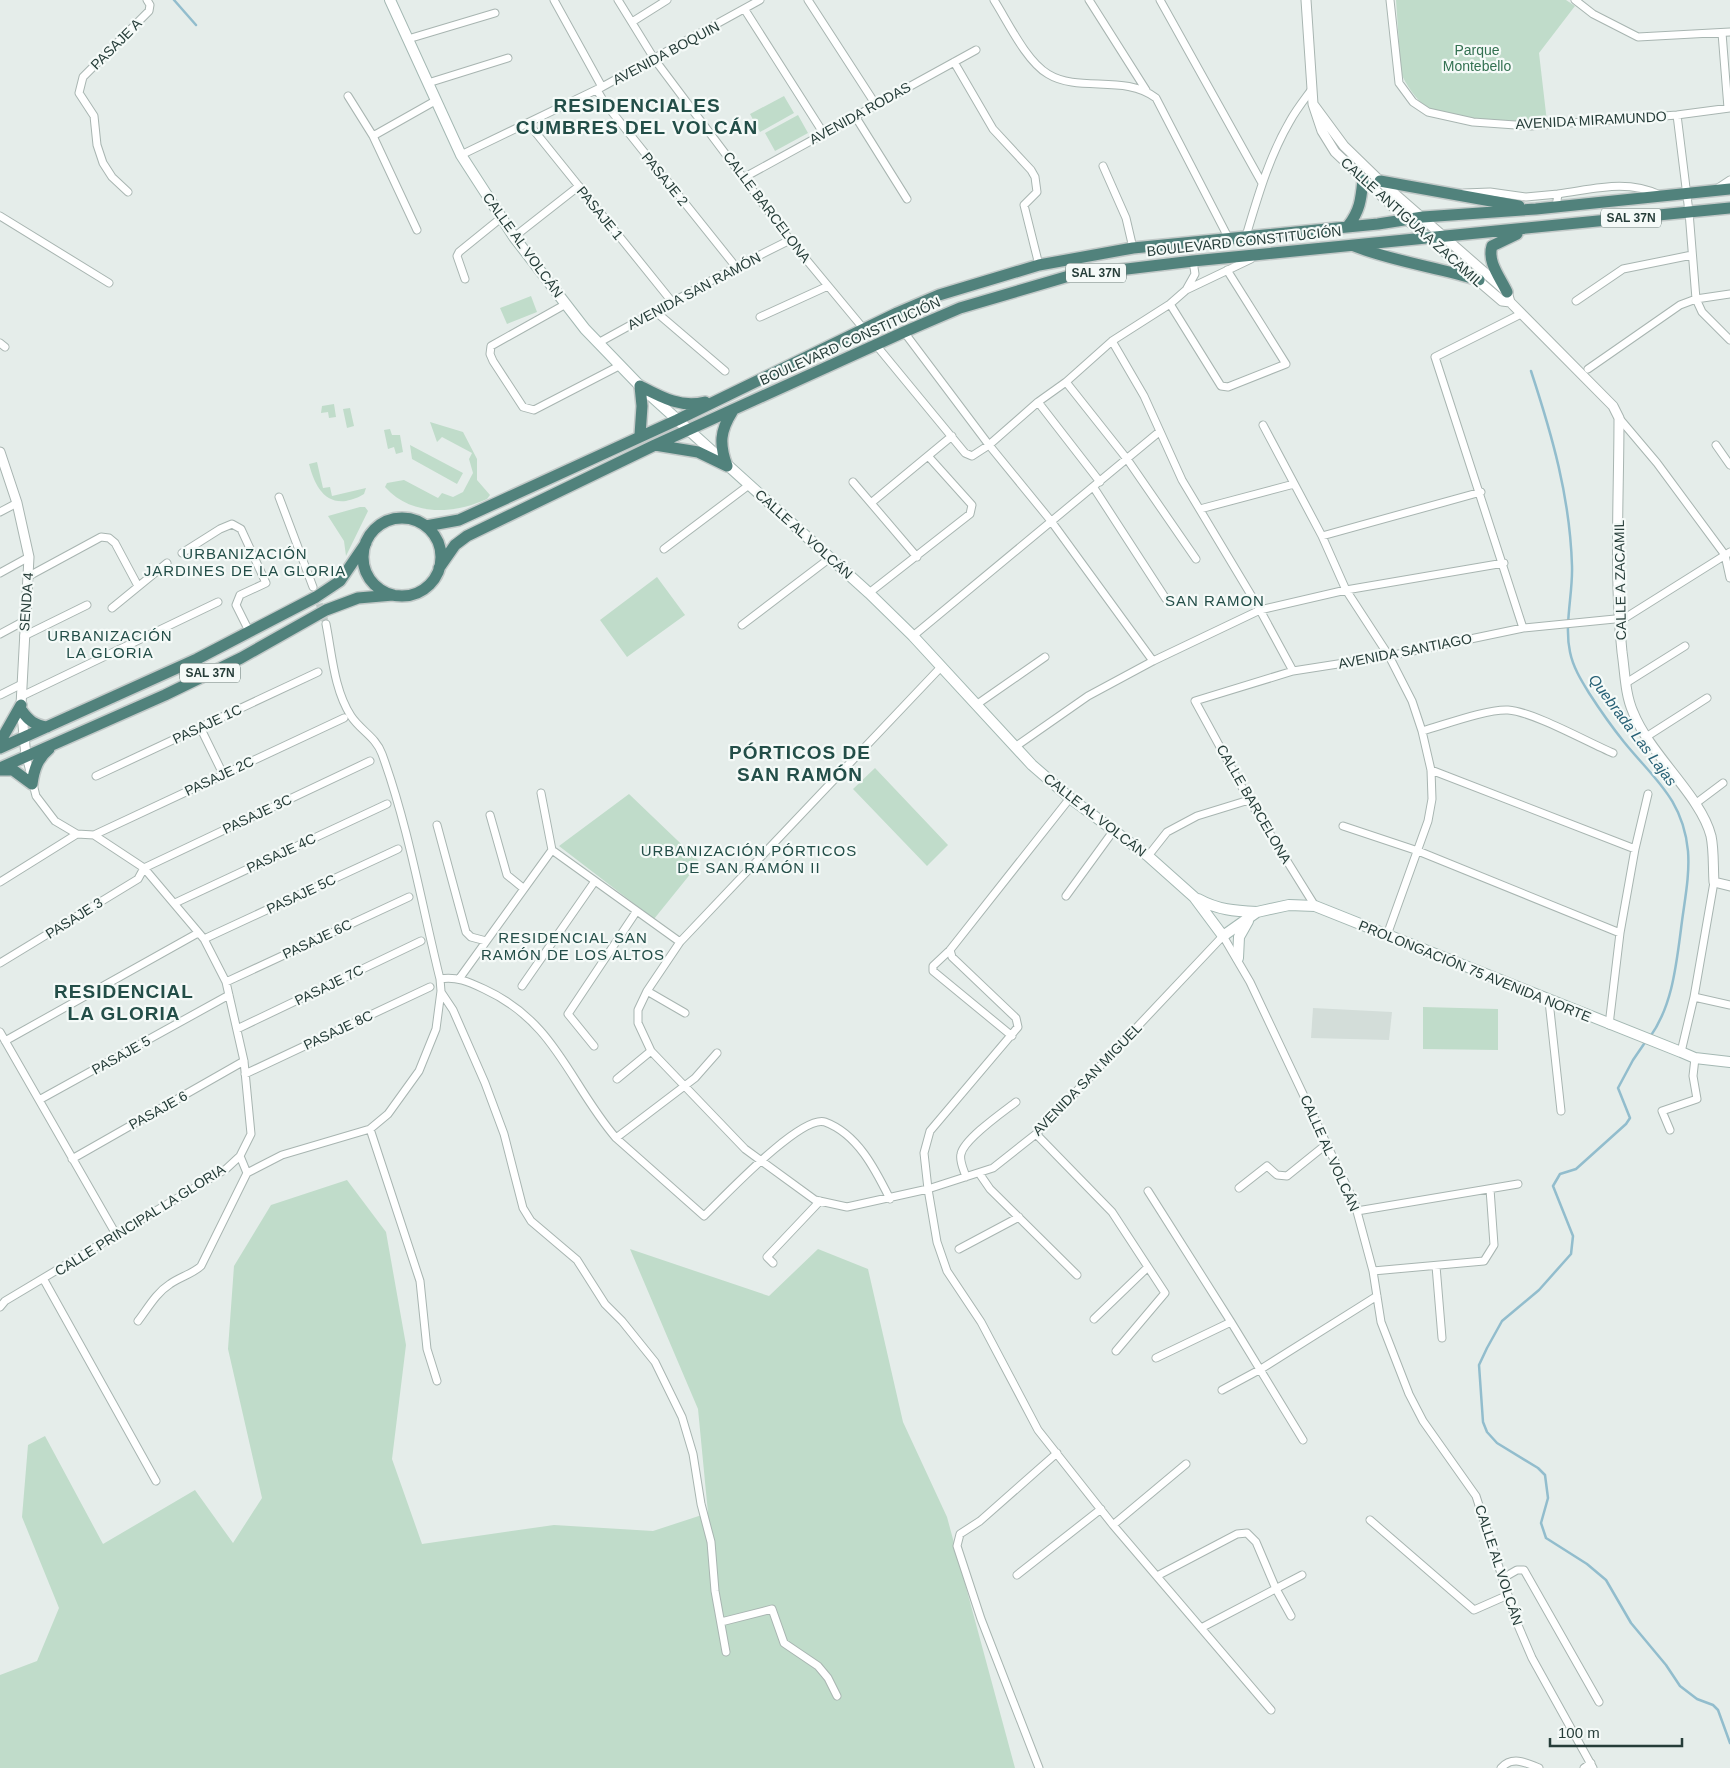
<svg xmlns="http://www.w3.org/2000/svg" width="1730" height="1768" font-family="Helvetica,sans-serif">
<rect width="100%" height="100%" fill="#e5edea"/>
<!-- built -->
<path fill="#d3ddd9" d="M1313,1008L1392,1012L1389,1040L1311,1038Z"/>
<!-- green -->
<path fill="#c0dcca" d="M1396,0H1566L1575,6L1539,53L1547,122C1524,122 1443,119 1426,107C1416,99 1406,85 1401,73Z
M784,96L794,113L760,132L750,114Z
M798,115L808,133L775,151L765,133Z
M531,296L537,312L507,324L500,308Z
M334,404L336,417L329,418L328,412L321,413L322,406Z
M350,408L354,426L347,428L343,409Z
M430,422L463,432L477,459V480L490,495L487,499C454,514 412,517 385,487L387,483L404,480L438,498L442,493L453,497L463,492L473,473L469,459L472,453L442,437L437,442Z
M390,429L392,435H400L403,452L396,454L394,447L388,449L384,430Z
M410,445L463,473L457,484L412,459Z
M317,462L323,488L330,487L332,496L366,488L364,494C358,498 353,499 346,501C323,504 314,483 309,464Z
M360,507H365L368,511L346,556L344,541L328,516Z
M657,577L685,615L627,657L600,620Z
M875,768L948,845L927,866L853,789Z
M629,794L700,862L654,919L559,846Z
M1423,1007L1498,1009V1050L1423,1049Z
M347,1180L386,1232L406,1345L392,1459L422,1544L554,1525L653,1531L708,1513L698,1409L630,1249L769,1296L818,1249L868,1269L903,1422L947,1517L1015,1768H0V1675L37,1661L59,1608L22,1517L28,1445L45,1436L103,1544L195,1490L233,1543L262,1498L228,1349L234,1266L271,1205Z"/>
<g fill="none" stroke-linecap="round" stroke-linejoin="round">
<!-- stream -->
<path stroke="#92bdcd" stroke-width="2.5" d="M174,0L196,25
M1531,371C1552,435 1570,497 1572,566C1573,594 1564,624 1570,652C1573,667 1581,680 1589,693C1600,710 1612,727 1624,742C1654,779 1683,799 1688,851C1690,877 1684,903 1681,929C1676,967 1672,1006 1650,1037
M1646,1041L1633,1060L1618,1088L1630,1118L1626,1124L1576,1169L1560,1174L1553,1186L1573,1236L1571,1254L1539,1290L1502,1321L1487,1348L1479,1365L1483,1422L1487,1432L1497,1443L1538,1468L1545,1475L1548,1498L1541,1523L1546,1538L1587,1564L1606,1580L1631,1623L1666,1665L1680,1686L1697,1699L1713,1705L1718,1710L1730,1743"/>
<!-- minor-tunnel -->
<path stroke="#bfcac7" stroke-width="7" stroke-dasharray="7 3.5" stroke-linecap="butt" d="M316,594L326,624"/>
<!-- minor casing -->
<g stroke="#a8b5b1" stroke-width="9">
<path id="minor" d="M554,0L602,87
M618,0L655,60L790,240L863,328
M808,0L876,105
M994,0C1008,22 1026,61 1048,74C1079,93 1125,74 1156,98L1229,239
M1089,0L1146,90
M1160,0L1262,183
M1390,0L1399,83L1413,102L1428,112L1473,122L1530,126L1677,115L1730,108
M1575,0L1593,14L1638,37L1730,32
M745,10L824,134
M632,22L667,0
M1722,33L1728,108
M408,39L495,13
M954,62L993,129L1031,170L1035,177L1037,192L1024,205L1039,265
M428,83L508,58
M597,90L604,102L736,267
M348,96L373,136L417,230
M1677,115L1689,212L1696,299L1702,312L1730,340
M855,116L907,199
M528,123L673,303
M373,136L435,101
M461,155L602,87L760,0
M1103,166L1126,218L1133,248
M745,177L976,50
M1718,188L1730,180
M128,192L112,177L103,163L97,145L94,116L79,93L83,77L149,11L150,5L147,0
M1464,193L1490,192L1526,197L1558,194
M1556,207L1558,194C1595,189 1626,179 1660,195
M0,216L109,283
M1246,236C1258,196 1269,157 1290,121C1296,110 1304,100 1312,89
M514,237L579,186
M465,279L457,256L459,252L501,218
M1186,290L1195,274L1193,261
M1576,301L1623,269L1692,255
M566,304L491,346L490,354L493,361L523,407L534,410L619,366
M1170,304L1221,386L1228,387L1286,364L1227,270
M656,312L725,371
M1521,314L1435,357L1523,628
M760,317L828,286
M904,332L989,445L1051,521L1153,661
M1112,341L1144,396L1182,480L1260,610L1293,671
M0,343L5,347
M598,343L736,267L790,240
M876,345L965,453L972,456L989,445L1038,402L1066,382L1112,341L1170,304L1186,290L1251,259
M1588,369L1680,305L1696,299L1730,294
M1066,382L1127,459L1196,559
M1038,402L1100,482
M1619,418L1657,463L1725,555L1730,578
M1263,425L1322,536L1346,590L1389,656L1412,701L1422,731L1431,770L1432,799L1428,821L1387,935
M1716,445L1730,465
M853,482L917,557
M1094,488L1166,599
M279,497L313,587
M871,503L952,436
M1200,509L1294,484
M0,512L17,503
M1322,536L1481,492
M664,549L749,485
M182,553L220,529L232,524L241,529L266,583L240,595L236,605L250,633
M0,573L29,557
M29,576L101,537L109,538L115,543L138,586
M869,593L970,514L972,505L928,456
M112,608L167,563
M742,625L830,558
M0,634L26,620
M24,636L87,605
M913,636L1159,432
M941,667L680,942L647,991L638,1010V1023L651,1051L745,1149L815,1200L847,1207L928,1189L993,1168L1036,1134L1223,936L1250,982L1355,1204L1373,1271L1381,1322L1409,1394L1423,1421L1476,1496L1517,1623L1532,1658L1593,1768
M1626,683L1685,646
M0,695L22,684
M22,696L218,602
M976,705L1045,657
M200,727L223,774
M1422,731C1444,725 1486,709 1508,710C1534,712 1587,742 1613,753
M1646,737L1707,698
M1015,747L1088,696L1153,661L1260,610L1346,590L1504,563
M1431,770L1635,849
M96,776L318,672
M541,793L552,850L680,942
M1695,804L1723,783
M490,815L507,875L523,888
M437,825L466,932L471,937L486,941
M1343,826L1418,851L1620,933
M94,835L344,718
M1148,856L1167,832L1197,816L1249,800
M0,882L77,834
M1066,896L1114,830
M175,903L387,804
M1315,906L1249,800L1195,701L1293,671L1389,656L1523,628L1625,618L1730,552
M204,939L398,849
M950,950L952,957L1016,1018L1018,1027L930,1131L924,1153L928,1189L937,1242L947,1271L981,1322L1038,1430L1113,1525L1271,1710
M0,963L138,879L144,868L370,761
M440,979C456,976 469,982 484,989C556,1022 569,1083 616,1138L695,1078L717,1053
M459,979L552,850
M226,982L409,897
M522,986L595,881
M647,991L685,1013
M441,992L453,1010L485,1083L504,1134L523,1208L531,1221L577,1260L605,1304L622,1321L655,1362L682,1417L693,1454L701,1504L711,1542L715,1591L726,1652
M1694,997L1730,1005
M1549,1001L1561,1111
M1609,1025L1620,933L1635,849L1648,794
M237,1029L421,941
M0,1032L117,1236
M1012,1036L933,971V966L950,950L1070,798
M5,1041L198,933
M594,1046L568,1014L636,912
M1681,1052L1694,997L1714,882
M245,1074L430,987
M617,1079L651,1051
M39,1100L229,995
M370,1129L420,1281L427,1349L437,1381
M1670,1130L1662,1111L1697,1099L1693,1076L1695,1058
M1036,1134L1112,1212L1165,1293L1116,1351
M616,1138L704,1216C723,1198 801,1114 825,1122C858,1134 876,1171 890,1199
M240,1156L247,1173
M72,1159L244,1061
M979,1173L990,1189L1077,1275
M966,1177C964,1170 959,1161 961,1154C964,1139 1003,1112 1016,1102
M1239,1188L1267,1166L1277,1175L1287,1176L1328,1143
M1148,1191L1231,1322L1303,1440
M1357,1211L1518,1184
M959,1249L1019,1217
M773,1263L767,1257L820,1201
M1436,1266L1442,1338
M1373,1271L1484,1261L1494,1245L1490,1189
M44,1280L156,1481
M0,1307L5,1301L226,1169L240,1156L251,1134L244,1061L226,982L204,939L144,868L94,835L77,834L55,821L36,796L26,756
M1094,1319L1148,1267
M138,1321C148,1308 156,1293 170,1284C180,1277 192,1274 201,1266L247,1173L282,1155L370,1129L388,1114L419,1071L436,1029L441,991L440,979C422,906 408,825 382,754C376,737 360,730 351,716C334,690 332,654 326,624
M1156,1358L1231,1322
M1222,1390L1261,1369L1377,1296
M1370,1520L1474,1610L1508,1595
M1113,1525L1186,1464
M1017,1575L1101,1509
M1157,1576L1237,1534L1247,1533L1256,1542L1276,1589L1291,1616
M1503,1578L1517,1570H1524L1599,1702
M721,1622L772,1609L784,1643L818,1666L828,1678L837,1696
M1201,1628L1302,1575
M1039,1768L981,1619L957,1546L960,1534L980,1521L1057,1453
M1501,1768C1512,1756 1525,1762 1539,1768
M1584,1768L1591,1763"/>
</g>
<!-- tertiary casing -->
<g stroke="#a8b5b1" stroke-width="11">
<path id="tertiary" d="M1306,0L1313,104L1322,131L1335,152L1407,220L1502,301L1510,302
M1313,104L1344,146L1380,181L1507,292L1510,302L1613,406L1619,418C1619,496 1614,575 1622,652C1625,672 1625,694 1633,712C1650,755 1701,796 1711,836C1714,850 1713,867 1714,882L1730,886
M0,452L17,503L29,557L21,705L26,756"/>
</g>
<!-- secondary casing -->
<g stroke="#a4b8b3" stroke-width="12">
<path id="secondary" d="M390,0L461,155L514,237L585,329L640,386L869,593L913,636L1032,765L1070,798L1148,856L1194,897L1223,936L1257,912L1289,905L1315,906L1681,1052L1695,1058L1730,1062
M1198,899C1218,910 1235,911 1257,912
M1238,958L1239,937L1248,921"/>
</g>
<!-- trunk casing -->
<g stroke="#c2c9c8" stroke-width="14">
<path id="trunk" d="M1380,181L1519,206
M1348,226C1360,211 1361,199 1363,180
M1354,246C1395,262 1437,267 1479,280
M1507,292C1500,277 1487,262 1492,246L1517,234
M640,386C661,397 680,408 705,402
M640,386L642,406L640,435
M655,445L698,452L727,466
M727,466C719,444 720,431 732,412
M363 557a39 39 0 1 1 78 0a39 39 0 1 1-78 0Z
M426,526L459,520L677,420L897,313L939,295L1039,265L1133,248L1378,224L1423,217L1536,209L1730,189
M439,568L455,545L467,536L655,445L904,332L960,308L1069,276L1193,261L1730,208
M22,711C29,721 35,725 47,727
M0,742L21,705
M0,748L197,659L316,597L340,581L366,543
M0,768L165,695L241,658L326,610L358,598L393,595
M0,770H13L32,784
M32,784C34,769 38,758 49,749"/>
</g>
<!-- minor -->
<use href="#minor" stroke="#fff" stroke-width="7"/>
<!-- tertiary -->
<use href="#tertiary" stroke="#fff" stroke-width="9"/>
<!-- secondary -->
<use href="#secondary" stroke="#fff" stroke-width="10"/>
<!-- trunk -->
<use href="#trunk" stroke="#51827c" stroke-width="11"/>
</g>
<g text-anchor="middle" dominant-baseline="central" stroke-width="4.5" stroke-linejoin="round" paint-order="stroke">
<!-- shield labels -->
<g fill="#f5faf8" stroke="#647672" stroke-width="1">
<rect x="1601" y="208.5" width="60" height="19" rx="4"/>
<rect x="1066" y="263.5" width="60" height="19" rx="4"/>
<rect x="180" y="663.5" width="60" height="19" rx="4"/>
</g>
<g font-size="12" font-weight="bold" fill="#263d39">
<text x="1631" y="218">SAL 37N</text>
<text x="1096" y="273">SAL 37N</text>
<text x="210" y="673">SAL 37N</text>
</g>
<!-- street labels -->
<g font-size="14" fill="#263d39" stroke="#f5faf8">
<text transform="translate(116 44) rotate(-45)">PASAJE A</text>
<text transform="translate(666 53) rotate(-28)">AVENIDA BOQUIN</text>
<text transform="translate(860 113) rotate(-29)">AVENIDA RODAS</text>
<text transform="translate(1591 120) rotate(-3)">AVENIDA MIRAMUNDO</text>
<text transform="translate(665 179) rotate(51)">PASAJE 2</text>
<text transform="translate(767 207) rotate(53)">CALLE BARCELONA</text>
<text transform="translate(600 213) rotate(51)">PASAJE 1</text>
<text transform="translate(1412 222) rotate(42)">CALLE ANTIGUA A ZACAMIL</text>
<text transform="translate(1244 241) rotate(-6)">BOULEVARD CONSTITUCIÓN</text>
<text transform="translate(523 245) rotate(54)">CALLE AL VOLCÁN</text>
<text transform="translate(694 291) rotate(-28)">AVENIDA SAN RAMÓN</text>
<text transform="translate(850 341) rotate(-24)">BOULEVARD CONSTITUCIÓN</text>
<text transform="translate(804 534) rotate(42)">CALLE AL VOLCÁN</text>
<text transform="translate(1620 580) rotate(-91)">CALLE A ZACAMIL</text>
<text transform="translate(26 602) rotate(-86)">SENDA 4</text>
<text transform="translate(1405 651) rotate(-11)">AVENIDA SANTIAGO</text>
<text transform="translate(207 724) rotate(-25)">PASAJE 1C</text>
<text transform="translate(219 776) rotate(-25)">PASAJE 2C</text>
<text transform="translate(1254 804) rotate(60)">CALLE BARCELONA</text>
<text transform="translate(257 814) rotate(-25)">PASAJE 3C</text>
<text transform="translate(1095 815) rotate(38)">CALLE AL VOLCÁN</text>
<text transform="translate(281 853) rotate(-25)">PASAJE 4C</text>
<text transform="translate(301 894) rotate(-25)">PASAJE 5C</text>
<text transform="translate(74 918) rotate(-32)">PASAJE 3</text>
<text transform="translate(317 939) rotate(-25)">PASAJE 6C</text>
<text transform="translate(1475 971) rotate(22)">PROLONGACIÓN 75 AVENIDA NORTE</text>
<text transform="translate(329 985) rotate(-26)">PASAJE 7C</text>
<text transform="translate(338 1030) rotate(-25)">PASAJE 8C</text>
<text transform="translate(121 1055) rotate(-29)">PASAJE 5</text>
<text transform="translate(1087 1079) rotate(-46)">AVENIDA SAN MIGUEL</text>
<text transform="translate(158 1110) rotate(-29)">PASAJE 6</text>
<text transform="translate(1330 1153) rotate(66)">CALLE AL VOLCÁN</text>
<text transform="translate(140 1220) rotate(-32)">CALLE PRINCIPAL LA GLORIA</text>
<text transform="translate(1499 1565) rotate(72)">CALLE AL VOLCÁN</text>
</g>
<!-- park labels -->
<g font-size="14" fill="#337151" stroke="#f5faf8">
<text x="1477" y="50">Parque<tspan x="1477" dy="16">Montebello</tspan></text>
</g>
<!-- neighbourhood labels -->
<g font-size="15" letter-spacing="1" fill="#234e48" stroke="#f5faf8">
<text x="245" y="553">URBANIZACIÓN<tspan x="245" dy="17">JARDINES DE LA GLORIA</tspan></text>
<text x="1215" y="600">SAN RAMON</text>
<text x="110" y="635">URBANIZACIÓN<tspan x="110" dy="17">LA GLORIA</tspan></text>
<text x="749" y="850">URBANIZACIÓN PÓRTICOS<tspan x="749" dy="17">DE SAN RAMÓN II</tspan></text>
<text x="573" y="937">RESIDENCIAL SAN<tspan x="573" dy="17">RAMÓN DE LOS ALTOS</tspan></text>
</g>
<!-- water labels -->
<g font-size="15" font-style="italic" fill="#255f74" stroke="#f5faf8">
<text transform="translate(1633 730) rotate(53)">Quebrada Las Lajas</text>
</g>
<!-- district labels -->
<g font-size="19" font-weight="bold" letter-spacing="1" fill="#234e48" stroke="#f5faf8">
<text x="637" y="105">RESIDENCIALES<tspan x="637" dy="22">CUMBRES DEL VOLCÁN</tspan></text>
<text x="800" y="752">PÓRTICOS DE<tspan x="800" dy="22">SAN RAMÓN</tspan></text>
<text x="124" y="991">RESIDENCIAL<tspan x="124" dy="22">LA GLORIA</tspan></text>
</g>
</g>
<!-- scale -->
<path d="M1550 1738v8h132v-8" fill="none" stroke="#263d39" stroke-width="2.5"/>
<text x="1558" y="1738" font-size="15" fill="#263d39" stroke="#f5faf8" stroke-width="4" paint-order="stroke">100 m</text>
</svg>
